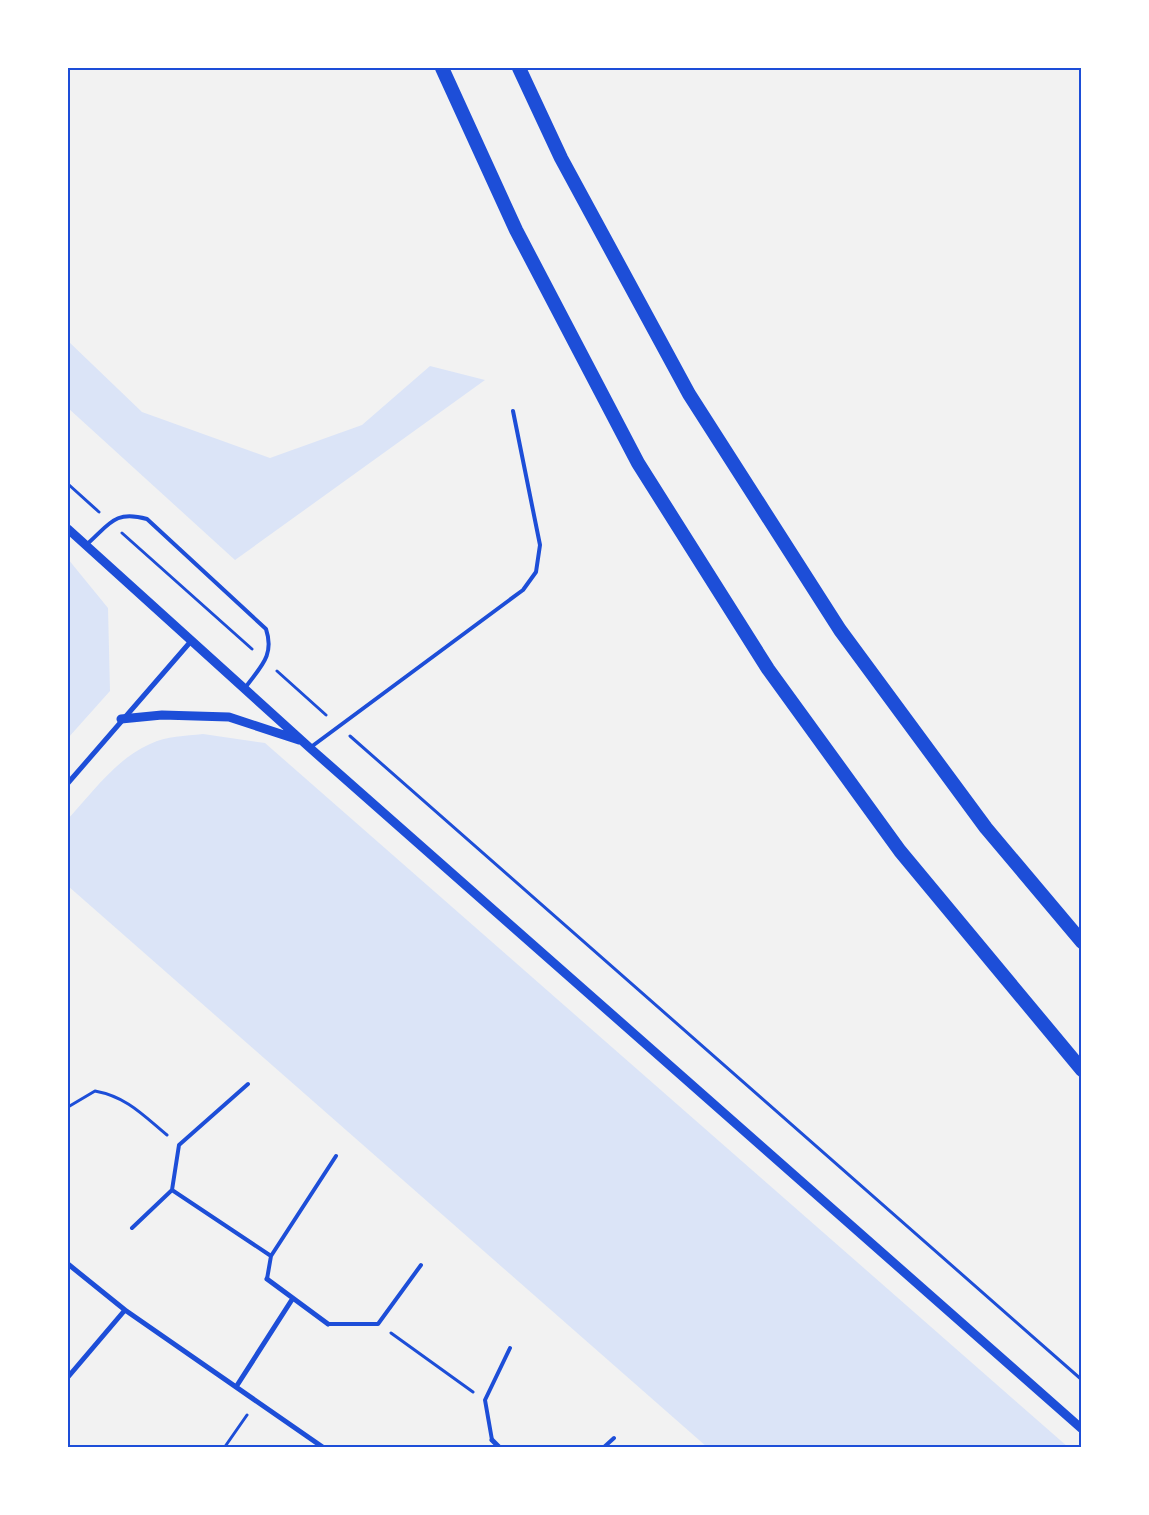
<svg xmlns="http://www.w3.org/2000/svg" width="1149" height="1515" font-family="Figtree,sans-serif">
<rect width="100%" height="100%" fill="#f2f2f2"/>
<!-- green -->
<path fill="#dbe4f7" d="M68,341L142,412L270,458L362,425L430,366L485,380L235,560L68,408Z
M68,559L108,608L110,691L68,738Z
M203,734L265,743L1068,1447H707L68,886V819C92,793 117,758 150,744C167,736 185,736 203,734Z"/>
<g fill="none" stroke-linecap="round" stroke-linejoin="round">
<!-- path -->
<path stroke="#1d4ed8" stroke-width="3" d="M68,484L99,512
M122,533L252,649
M277,671L326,715
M350,736L1082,1380
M68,1107L95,1091C127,1097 143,1115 167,1135
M391,1333L473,1392
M224,1448L247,1415"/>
<!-- service -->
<path stroke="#1d4ed8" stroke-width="4" d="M86,545C110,524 114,510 147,519L266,629C275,656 260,667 245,688
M311,747L523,590L536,572L540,545L513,411
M248,1084L179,1145L172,1190L271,1256L267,1279
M132,1228L172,1190
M271,1256L336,1156
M328,1324H378L421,1265
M492,1440L485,1400L510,1348
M603,1448L614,1438"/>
<!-- minor -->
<path stroke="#1d4ed8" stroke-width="5" d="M68,783L192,640
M68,1264L125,1310L324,1448
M267,1279L328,1324
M68,1377L125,1310
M236,1387L293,1298
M492,1440L500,1448"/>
<!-- tertiary -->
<path stroke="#1d4ed8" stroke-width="9" d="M68,529L310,748L1082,1429
M121,719L162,715L229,717L299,740"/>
<!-- trunk -->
<path stroke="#1d4ed8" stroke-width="14" d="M442,68L516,230L638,463L768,669L900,851L1082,1070
M519,68L561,158L689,394L840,630L986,828L1082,942"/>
</g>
<!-- border -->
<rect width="1149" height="1515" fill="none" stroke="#ffffff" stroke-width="138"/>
<rect x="69" y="69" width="1011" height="1377" fill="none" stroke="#1d4ed8" stroke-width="2"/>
</svg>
